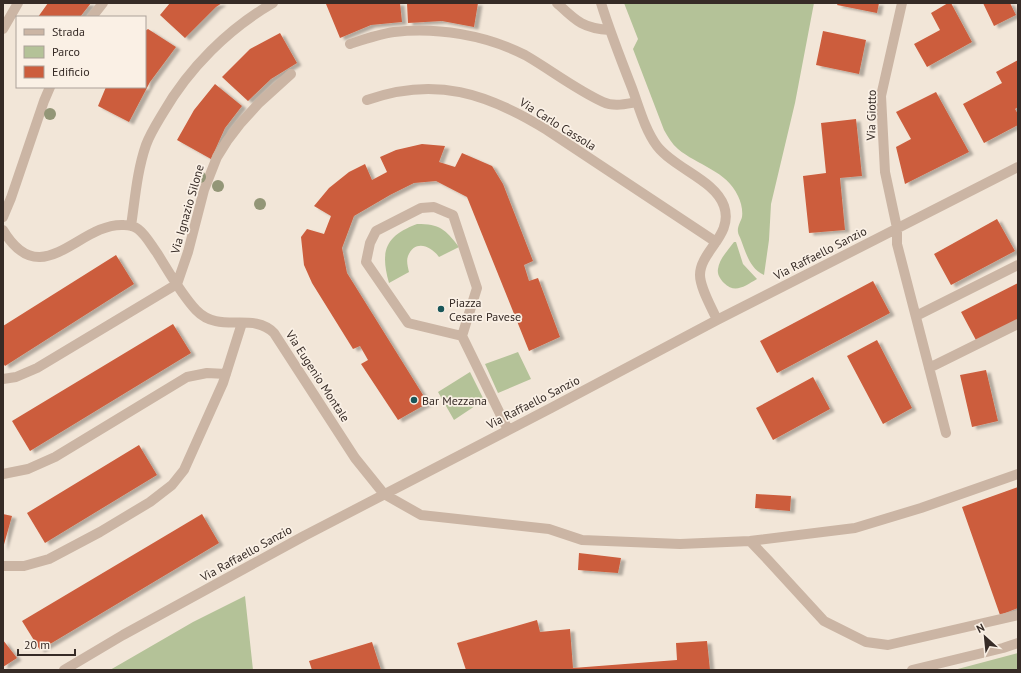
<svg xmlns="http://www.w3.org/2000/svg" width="1021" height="673" font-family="'PT Sans',sans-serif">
<defs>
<filter id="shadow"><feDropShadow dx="4.5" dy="2.5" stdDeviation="1" flood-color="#0004"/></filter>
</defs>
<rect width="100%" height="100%" fill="#f2e6d8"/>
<!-- green -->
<path fill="#b4c298" d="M624,3H814L795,103L771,204L769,240L764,275C750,269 746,253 741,240C740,237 738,234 738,232C737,227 741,221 742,217C743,210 741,202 738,196C727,171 697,165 678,149C672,144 668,137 664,130L633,49L638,39Z
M417,224C440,224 445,229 459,247L439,257C431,246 415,239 408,256C406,261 408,267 409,272L389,283C380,251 385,236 417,224Z
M734,242H736L743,264L757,279C745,286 735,294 724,283C720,279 717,274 718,269C719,259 729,249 734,242Z
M518,352L531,379L498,393L485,364Z
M470,372L484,400L454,420L438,392Z
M245,596L253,670H110L193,622Z
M1018,653V670H954Z"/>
<!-- building -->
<path fill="#cc5d3c" filter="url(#shadow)" d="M48,3H91L80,17H38Z
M170,3H222L216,7L185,38L160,15Z
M330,3H400L402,22L371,25L340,38L326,4Z
M407,3H478L474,27L442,21L408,23Z
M838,3H879L877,13L837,5Z
M948,3H951L972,42L927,67L914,44L940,30L931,13Z
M983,3H1010L1016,15L994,26Z
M148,29L176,47L150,82L129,122L98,106L106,87H145V31Z
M823,31L866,40L859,74L816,65Z
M280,33L297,63L271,79L248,101L222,77L250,49Z
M1018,60V107L1015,109L1018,114V125L984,143L963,104L1002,83L996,72Z
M215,84L242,106L225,128L211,159L177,140L194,110Z
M936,92L969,152L905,184L896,147L911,139L896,112Z
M856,119L862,176L840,178L845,230L809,233L803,176L826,173L821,123Z
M422,144L445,146L439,162L455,167L462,153L492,166L503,184L533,261L524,265L529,281L538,278L560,337L529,351L467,197L436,181L414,183L390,195L354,216L342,248L347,273L428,403L398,420L361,364L368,360L360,346L353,349L312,283L304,265L301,237L307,229L324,234L331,216L314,206L329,188L349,172L365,164L372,180L387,172L380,157L396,150Z
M997,219L1015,251L951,285L934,254Z
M116,255L134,284L5,366L3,363V326Z
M873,281L890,313L777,373L760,341Z
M1018,283V321L977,342L961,312Z
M173,324L191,353L30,451L12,421Z
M877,340L912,408L883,424L847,356Z
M986,370L998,421L972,427L960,375Z
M813,377L830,409L773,440L756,408Z
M139,445L157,475L45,543L27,513Z
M1018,487V608L1000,615L962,507Z
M756,494L791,496L790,511L755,508Z
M3,514L12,516L3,548Z
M202,514L219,543L40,650L22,621Z
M579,553L621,558L618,573L578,570Z
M537,620L540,632L570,629L573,668L677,660L676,643L707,641L710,670H466L457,643Z
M3,640L17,658L3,667Z
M372,642L381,670H312L309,661Z"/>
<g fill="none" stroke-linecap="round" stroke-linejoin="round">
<!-- minor -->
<path stroke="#cbb5a4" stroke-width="10" d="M557,3C575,20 583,29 610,30
M601,3C610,32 621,60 632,88C639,107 645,130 657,146C675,169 715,180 724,206C734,235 700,251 700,275C700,288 712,308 717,320
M902,3L881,96L885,172L897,228V244L946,433
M92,17L103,3
M3,29L18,3
M350,44C365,39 379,34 394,32C437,27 486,35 525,55C551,70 575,89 603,102C614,107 625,104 637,102
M367,100C435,76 487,93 547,130L716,242
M3,217L11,198L44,101L50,87
M131,226C135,199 137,171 146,145C150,134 157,123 163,113C189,68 228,29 273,3
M3,230C42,295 79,222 124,225C129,225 134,226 138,229C146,235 151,245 157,253C169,272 181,294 196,310C220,335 252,311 274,333L355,458L384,494L421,515L549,529L582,540L680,544L750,541L855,528L921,508L1018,474
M916,316L1018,265
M462,336L408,323L366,262L370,243L376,231L421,208L434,207L453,215L477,288L462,336L508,430
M929,368L1018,324
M3,379L16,377L37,368L177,284L188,252L204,190L217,157L227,141L240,124L259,103L291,74
M3,474L28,469L55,457L187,377L207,373L226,374
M750,541L768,560L824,621L866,642L888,645L1018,615
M3,566H24L49,559L100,532L150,502L172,485L184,470L223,383L242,323
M64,670L123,635L304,536L551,408L717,320L1018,167
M912,670L1003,648L1018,643"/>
</g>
<!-- trees -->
<g fill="#939677">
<circle cx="50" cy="114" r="6"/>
<circle cx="200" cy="177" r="6"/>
<circle cx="218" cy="186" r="6"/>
<circle cx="260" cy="204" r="6"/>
</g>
<!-- markers -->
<g fill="#195659" stroke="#faf0e5" stroke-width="1.5">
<circle cx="441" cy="309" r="4"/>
<circle cx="414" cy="400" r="4"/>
</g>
<g text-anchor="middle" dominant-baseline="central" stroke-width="3.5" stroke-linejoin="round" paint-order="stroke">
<!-- street labels -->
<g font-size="12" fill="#362b26" stroke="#faf0e5">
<text transform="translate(871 115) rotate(-89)">Via Giotto</text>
<text transform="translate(558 124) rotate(32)">Via Carlo Cassola</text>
<text transform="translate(187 209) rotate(-74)">Via Ignazio Silone</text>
<text transform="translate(820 253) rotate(-27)">Via Raffaello Sanzio</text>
<text transform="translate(318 376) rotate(57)">Via Eugenio Montale</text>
<text transform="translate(533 402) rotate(-27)">Via Raffaello Sanzio</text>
<text transform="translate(246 553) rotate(-29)">Via Raffaello Sanzio</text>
</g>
<!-- poi labels -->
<g font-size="12" fill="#362b26" stroke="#faf0e5" text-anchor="start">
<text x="449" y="302">Piazza<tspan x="449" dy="14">Cesare Pavese</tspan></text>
<text x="422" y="400">Bar Mezzana</text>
</g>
</g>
<!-- border -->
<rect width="1021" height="673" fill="none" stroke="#362b26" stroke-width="8"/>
<!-- legend -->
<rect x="16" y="16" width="130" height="72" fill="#faf0e5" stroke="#aca199"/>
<rect x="24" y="29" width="20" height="6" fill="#cbb5a4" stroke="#aca199"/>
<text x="52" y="36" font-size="12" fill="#362b26">Strada</text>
<rect x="24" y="46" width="20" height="12" fill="#b4c298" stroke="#aca199"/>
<text x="52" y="56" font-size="12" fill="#362b26">Parco</text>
<rect x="24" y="66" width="20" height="12" fill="#cc5d3c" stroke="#aca199"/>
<text x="52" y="76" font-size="12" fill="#362b26">Edificio</text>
<!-- north arrow -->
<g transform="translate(985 637) rotate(333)" stroke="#faf0e5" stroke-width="3" paint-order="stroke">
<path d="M0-3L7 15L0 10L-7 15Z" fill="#362b26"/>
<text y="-6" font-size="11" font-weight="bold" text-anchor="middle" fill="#362b26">N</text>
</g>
<!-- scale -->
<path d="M18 649v6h57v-6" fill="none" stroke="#362b26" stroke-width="2"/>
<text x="24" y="649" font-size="12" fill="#362b26" stroke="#faf0e5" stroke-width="3" paint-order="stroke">20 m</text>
</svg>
